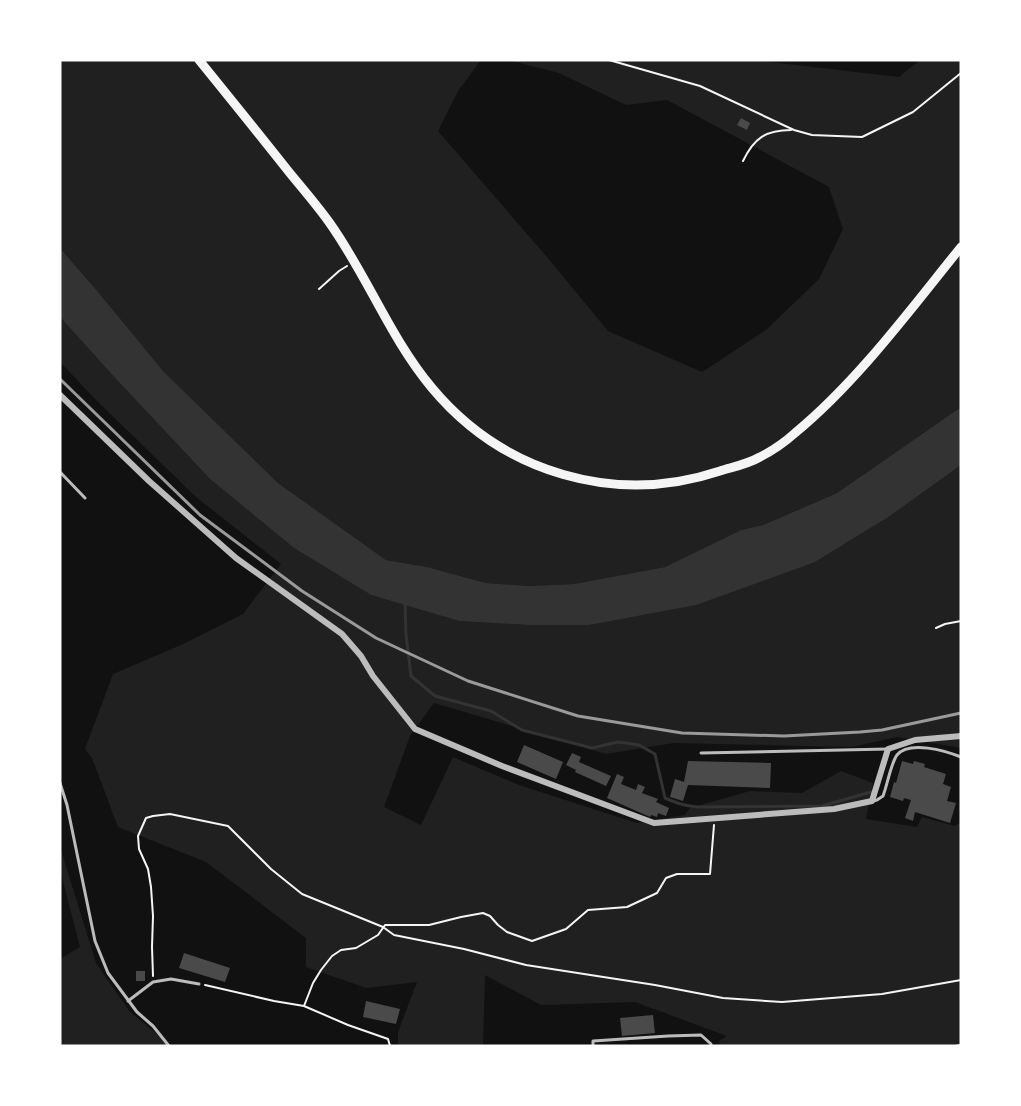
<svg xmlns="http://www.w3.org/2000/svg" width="1021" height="1106" font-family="Georgia,serif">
<rect width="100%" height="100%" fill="#111"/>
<!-- green -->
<path fill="#202020" d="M60,60H481L458,91L438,131L547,257L608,331L702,372L766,330L819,279L843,229L829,187L667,100L626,105L559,73L508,60H754L899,77L920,60H961V407L837,493L763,525L741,530L665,567L574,584L529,586L486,583L427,567L386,560L278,483L164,372L99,293L60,248Z
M60,317L116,379L210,479L294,548L371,595L459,621L528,625H589L815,562L890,516L961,465V748L897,737L852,747L674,743L606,754L434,703L410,736L384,807L421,825L453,757L519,785L637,823L685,815L690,808L750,791L802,793L841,771L873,783L866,819L917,827L922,817L955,826L961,822V1046H720L719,1041L727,1036L635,1002L541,1005L485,975L483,1046H398V1032L417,982L366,988L306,967V938L206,862L118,827L92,758L85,749L113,674L181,645L243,614L281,564L196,497L95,399L60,362Z
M60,847L96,963L130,1012L169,1044V1046H60V959L80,947L60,870Z"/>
<!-- water -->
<path fill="#333" d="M60,248L99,293L164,372L278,483L386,560L427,567L486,583L529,586L574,584L665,567L741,530L763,525L837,493L961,407V465L890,516L815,562L696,605L589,625H528L459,621L371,595L294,548L210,479L116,379L60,317Z"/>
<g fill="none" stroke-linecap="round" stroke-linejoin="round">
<!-- stream -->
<path stroke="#333" stroke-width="3" d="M405,604L406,635L411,676L435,696L491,711L522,730L592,748L618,742L639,745L655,754L665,798C679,804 685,806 700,807L822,806L871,792"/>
</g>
<!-- building -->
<path fill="#4a4a4a" d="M741,118L750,123L747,130L737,125Z
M524,745L563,762L556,779L517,762Z
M572,753L581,757L579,762L611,776L606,786L575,772L576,770L566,765Z
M688,761L771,763L770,788L688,785L683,801L670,797L675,779L684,782Z
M902,761L913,764L914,761L925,764L924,767L946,774L943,784L951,787L947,801L956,803L950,823L915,812L913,821L905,818L911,800L904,798L903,801L890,797L894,782L896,783Z
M617,774L624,777L621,784L636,790L638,784L645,787L642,793L658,799L656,802L669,808L666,816L658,813L657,817L651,815L650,817L607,798Z
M184,953L230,968L225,982L179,968Z
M136,971H145V981H136Z
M366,1001L400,1009L396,1024L363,1017Z
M653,1015L655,1033L622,1036L620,1018Z"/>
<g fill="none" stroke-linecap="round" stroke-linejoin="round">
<!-- path -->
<path stroke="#f5f5f5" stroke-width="2" d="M609,60L700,86L794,130L812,135L862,137L913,112L961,73
M743,161C754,138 766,130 791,130
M319,289L339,271L347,266
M936,628L945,624L961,621
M153,976L152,947L153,916L151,887L148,869L139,849L138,836L146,818L153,816L170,814L228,826L271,869L302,894L383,927L394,935L464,949L526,965L655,985L723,998L782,1002L882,994L961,980
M205,985L274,1001L304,1006L348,1025L388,1039L390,1046
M304,1006L313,983L321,970L332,956L341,950L356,948L378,935L385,925H429L461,917L483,913L490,916L498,925L507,932L532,941L566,929L588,910L627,907L657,893L666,878L677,874H710L714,825
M955,1046L961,1045"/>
<!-- service -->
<path stroke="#bcbcbc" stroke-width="3" d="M60,472L85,498
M701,753L888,749
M60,783L67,805L95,941L108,973L137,1012L153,1026L169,1046
M873,801L877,800L883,796C887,786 891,763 897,755C909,740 946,751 961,757
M128,1001L153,982L171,979L199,984
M593,1046V1041L668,1036L701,1035L711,1044V1046"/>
<!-- minor -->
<path stroke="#bcbcbc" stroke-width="6" d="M60,395L149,481L236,558L342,634L361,656L373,676L415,729L502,766L654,823L834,809L872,801L888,749L915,740L961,736"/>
<!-- secondary -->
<path stroke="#f5f5f5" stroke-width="9" d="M199,60C229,97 259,134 289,172C302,188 316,204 329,222C367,275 390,338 432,388C503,473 615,506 720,471C733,467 748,464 760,457C772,451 785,442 795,433C857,382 910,310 961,247"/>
<!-- rail -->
<path stroke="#9a9a9a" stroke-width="3" d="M60,379L200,515L302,591L376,638L468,681L578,716L682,733L784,736L860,732L882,730L961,713"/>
</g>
<!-- border -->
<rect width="1021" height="1106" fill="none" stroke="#ffffff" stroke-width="123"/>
</svg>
